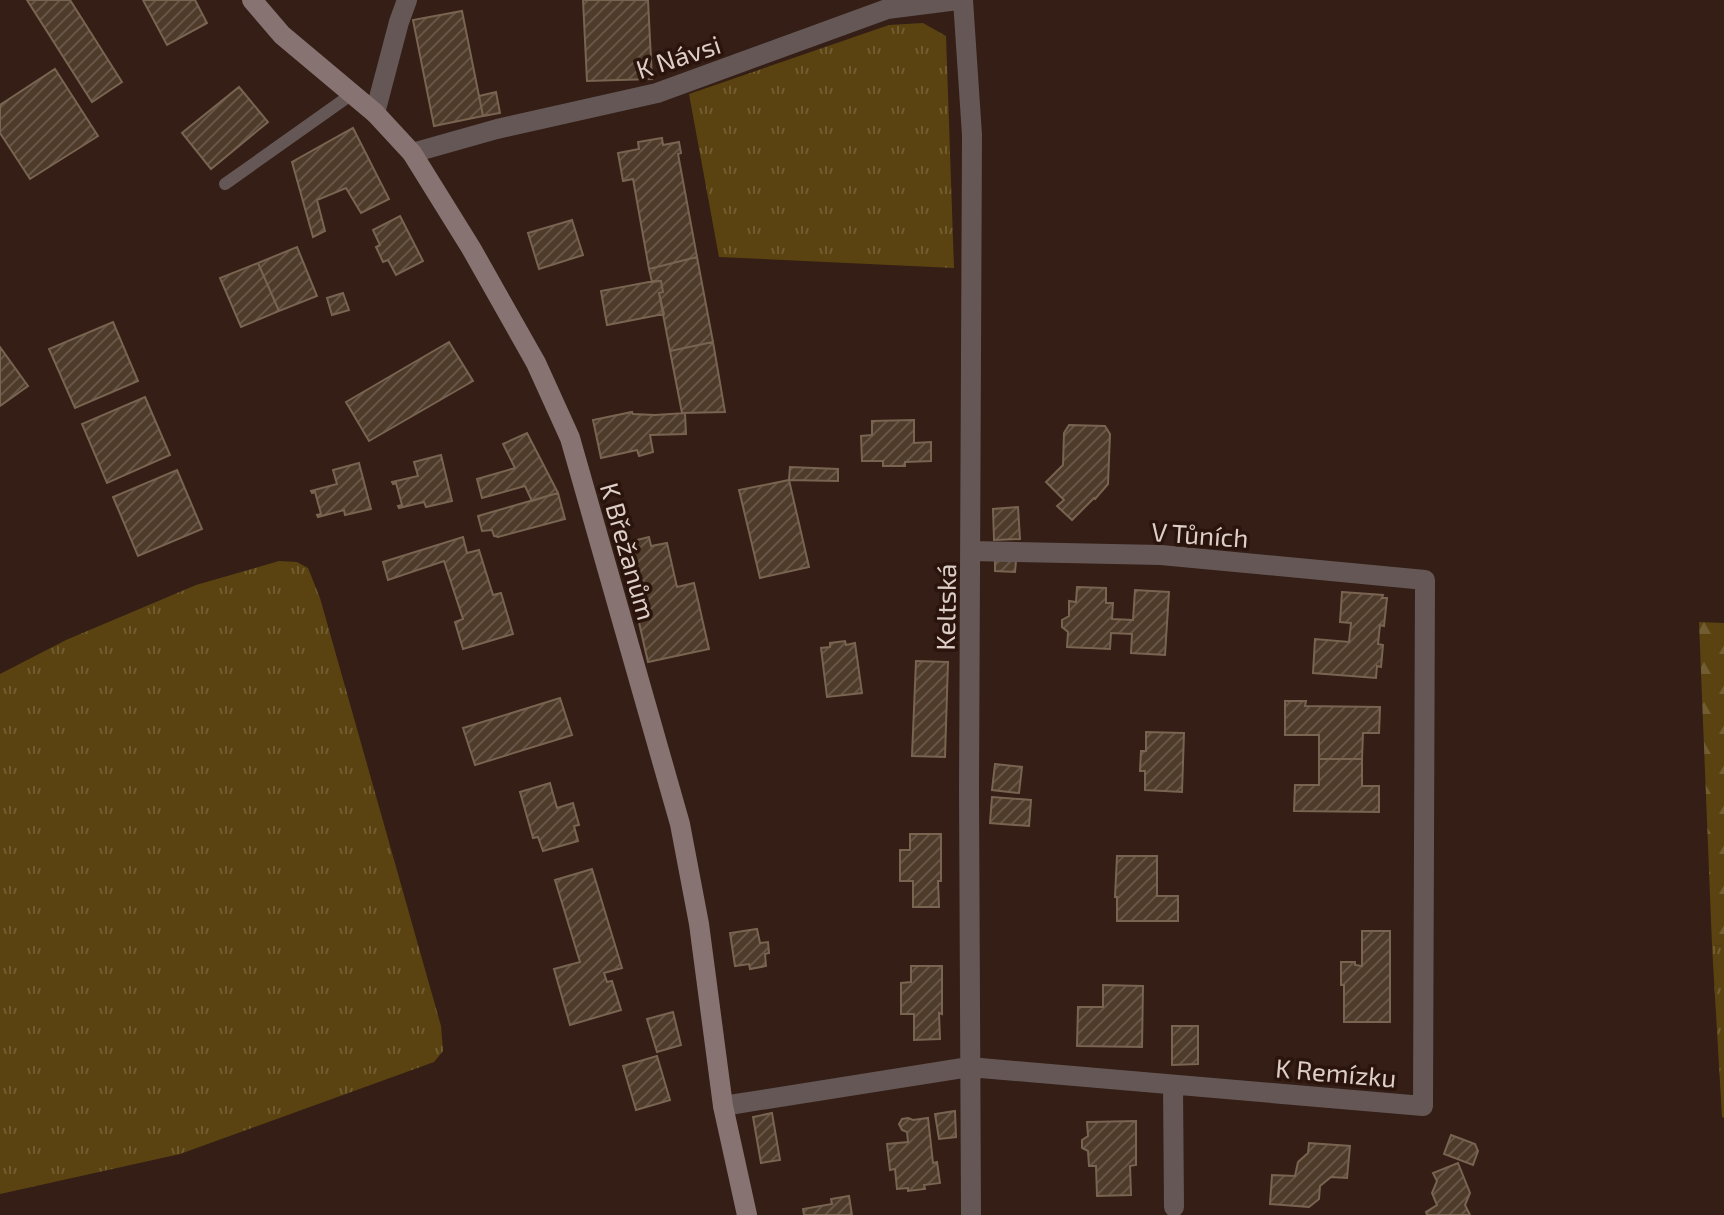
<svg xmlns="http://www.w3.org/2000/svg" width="1724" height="1215" font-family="'Exo 2',sans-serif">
<defs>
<pattern id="grass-tufts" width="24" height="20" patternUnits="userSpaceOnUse" patternTransform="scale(2)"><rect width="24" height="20" fill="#5a4310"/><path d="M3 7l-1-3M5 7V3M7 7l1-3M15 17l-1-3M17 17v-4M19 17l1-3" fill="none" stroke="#715d31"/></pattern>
<pattern id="forest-firs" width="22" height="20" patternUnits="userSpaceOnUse" patternTransform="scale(2)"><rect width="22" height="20" fill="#5a4310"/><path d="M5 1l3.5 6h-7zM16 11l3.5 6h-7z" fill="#715d31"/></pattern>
<pattern id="building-hatch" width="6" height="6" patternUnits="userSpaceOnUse" patternTransform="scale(2)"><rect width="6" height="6" fill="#4e3b2a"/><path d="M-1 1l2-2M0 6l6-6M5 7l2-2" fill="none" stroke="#675647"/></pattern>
</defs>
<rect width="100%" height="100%" fill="#341e15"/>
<!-- grass -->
<path fill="url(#grass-tufts)" d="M923,23L946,36L954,268L719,257L689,94L889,25Z
M279,561L297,562L308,568L320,598L441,1026L443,1051L434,1062L180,1154L0,1194V674L66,640L196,585Z
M1712,945L1724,946V1118L1722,1117Z"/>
<!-- forest -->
<path fill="url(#forest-firs)" d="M1699,622L1724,623V946L1712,945Z"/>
<!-- building -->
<path fill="url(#building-hatch)" stroke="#796452" stroke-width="2" d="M27,0H70L122,82L92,102Z
M143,0H195L207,23L167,45Z
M583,0H648L652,79L587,81Z
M462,11L483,116L434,126L413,20Z
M55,69L98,136L30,179L0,133V105Z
M239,87L268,122L211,169L182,133Z
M496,92L500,113L483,116L479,96Z
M353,128L389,199L361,213L346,188L317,200L325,231L313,237L292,162Z
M662,138L663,145L679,142L681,153L678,154L697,257L649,269L633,179L623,181L618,153L639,149L638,142Z
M400,216L423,261L396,275L388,260L383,262L376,247L380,245L373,230Z
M572,220L583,255L539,269L528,233Z
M297,247L317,296L279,311L258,263Z
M697,257L713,342L670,351L659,293L663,292L661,281L652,282L649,269Z
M258,263L279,311L241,327L220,278Z
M654,281H661L663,292L659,293L664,314L607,325L601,291Z
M343,293L349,310L332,315L327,298Z
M113,322L138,381L75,408L49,349Z
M449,342L473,381L369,441L346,402Z
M713,342L725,412L682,413L670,351Z
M0,347L28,386L0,406Z
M145,397L170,455L107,483L82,424Z
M632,412L633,414L655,415L685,413L686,434L650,435L653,452L639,456L637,450L601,458L593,420Z
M914,420V443L931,442V461L905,462V466H883V461H862L861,436L872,435V421Z
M1069,425L1105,426L1110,434L1108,484L1095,499L1094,498L1072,520L1057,506L1064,500L1046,482L1063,465L1064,433Z
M527,433L558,493L532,501L525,486L482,498L477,479L515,468L503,444Z
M441,455L452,501L426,507L424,502L399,508L398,506L402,505L396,483L393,484L392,482L418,476L414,462Z
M359,463L371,509L345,515L344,510L318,517L317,515L321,514L315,492L312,493L311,491L337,484L333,470Z
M790,467L838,469V481L789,480Z
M177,470L202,529L138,556L113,497Z
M789,480L809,567L760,578L739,490Z
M558,493L565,519L498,537L494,536L492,530L482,531L478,516Z
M1018,507L1020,539L994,540L993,509Z
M463,537L467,553L479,550L493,595L501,593L513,634L463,649L455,622L463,619L444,561L388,580L383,562Z
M649,537L651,546L667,543L677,587L694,583L709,649L648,662L623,552L636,550L633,541Z
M995,560L1016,561L1015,572L995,571Z
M1077,587L1106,588V603H1113L1112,619L1133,620L1135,590L1169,592L1165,655L1131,653L1132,634L1111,633L1110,649L1067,647L1068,632L1062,627V620L1069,616V601L1076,602Z
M1342,592L1383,595L1382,598H1387L1384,626L1380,625L1378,644L1383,645L1381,667L1377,666L1376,678L1313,673L1315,639L1349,642L1351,623L1340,622Z
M845,641L846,645L855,643L862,693L827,697L821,648L830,647V643Z
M916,661L948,662L945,757L912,756Z
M560,698L572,735L475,765L463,728Z
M1285,701H1306L1305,706L1380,707L1379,733H1363L1362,759H1319V735H1285Z
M1146,732L1184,733L1182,792L1145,790V771H1140L1141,751H1146Z
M1319,759H1362V786H1379V812L1294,811L1295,785H1319Z
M995,764L1022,767L1019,793L992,790Z
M550,783L557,808L573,803L579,825L574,826L578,841L543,851L538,837L533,838L520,792Z
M992,797L1031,800L1029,826L990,823Z
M910,834H941V881H938L939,907H913V881H900V850H910Z
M1117,856H1157V896H1178V921H1117V897H1115Z
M592,869L622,968L604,973L607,982L612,981L621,1010L570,1025L554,969L580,962L555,880Z
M757,929L760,943L768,942L769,953L765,954L766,966L750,969L749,964L735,966L730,933Z
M1362,931H1390V1022H1344V985H1341V962H1355V965L1362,966Z
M911,966H942V1014L939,1013L940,1039L914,1040V1014H901V983L911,982Z
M1103,985L1143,986L1142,1047L1077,1046L1078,1007H1103Z
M673,1012L681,1045L657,1052L647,1019Z
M1172,1026H1198V1064L1172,1065Z
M657,1056L670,1100L636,1110L623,1066Z
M955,1111L956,1137L939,1139L935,1114Z
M772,1113L780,1160L761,1163L753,1117Z
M908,1118L913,1120L928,1118L933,1163L937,1162L940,1183L924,1185L925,1189L908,1191V1188L897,1189L895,1169L890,1170L887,1144L908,1142L907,1132L902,1130L899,1124L902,1119Z
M1136,1121V1165L1130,1166L1131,1195L1097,1196L1096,1166H1089L1088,1151L1082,1148V1140L1088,1136L1087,1122Z
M1451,1135L1475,1144L1478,1151L1473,1165L1444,1154Z
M1309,1143L1350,1146L1347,1178L1331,1177L1320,1186L1319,1199L1309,1207L1270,1204L1272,1175L1295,1176L1298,1162L1308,1153Z
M1458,1163L1470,1193L1465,1205L1470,1215H1427L1426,1212L1437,1205L1432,1193L1437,1181L1433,1173Z
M849,1196L852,1215H804L803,1209L832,1204L831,1199Z"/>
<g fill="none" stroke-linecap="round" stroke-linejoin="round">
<!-- lane -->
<path stroke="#645756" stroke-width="12" d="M225,184L352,94"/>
<!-- street -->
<path stroke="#645756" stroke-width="20" d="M963,0L972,135L969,790L971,1215
M375,113L399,22L407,0
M412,153L497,129L657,93L887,9L958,0
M1173,1085L1174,1207
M723,1106L969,1067L1423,1106L1425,580L1161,555L971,551"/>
<!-- secondary -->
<path stroke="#887373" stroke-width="20" d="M252,0L282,35L375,113L412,153L471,248L536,363L570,438L680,824L699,924L723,1106L747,1215"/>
</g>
<g text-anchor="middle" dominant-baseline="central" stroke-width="7" stroke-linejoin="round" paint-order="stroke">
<!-- street labels -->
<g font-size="26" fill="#ddcec8" stroke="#2a140c">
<text transform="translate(678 56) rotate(-18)">K Návsi</text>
<text transform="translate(1200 534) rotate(4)">V Tůních</text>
<text transform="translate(629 551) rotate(74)">K Břežanům</text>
<text transform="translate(945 607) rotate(-89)">Keltská</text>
<text transform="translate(1336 1072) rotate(5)">K Remízku</text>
</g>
</g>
</svg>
